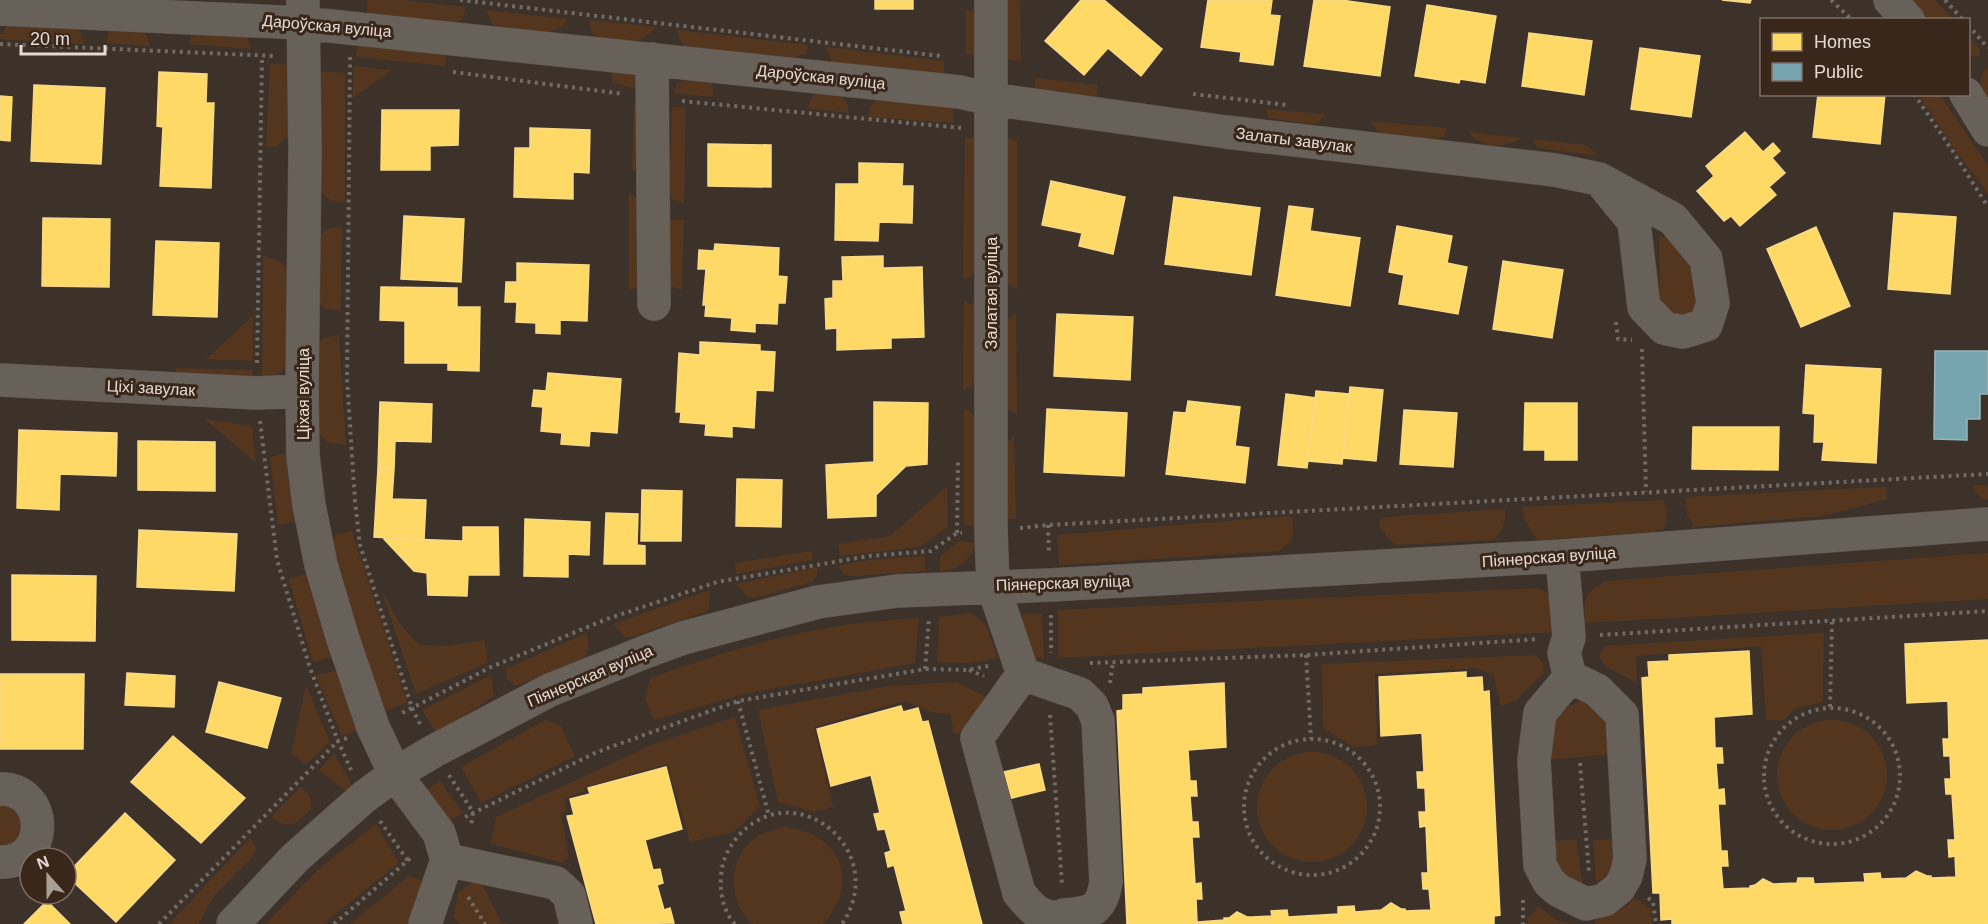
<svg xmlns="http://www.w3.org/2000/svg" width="1988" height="924" font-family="Helvetica,sans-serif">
<rect width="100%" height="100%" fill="#3c322a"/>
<!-- green -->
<path fill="#54361f" d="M368,0H401L466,7L462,20L450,24L366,16Z
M1002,0H1020L1021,61L1004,59Z
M1908,0H1935L1953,19H1926Z
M486,10L567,19L563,27L542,35L502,30L493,24Z
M966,10L976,12L980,56L966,54Z
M589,20L655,27C644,45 614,49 597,37C591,33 590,27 589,20Z
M10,23L77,27L82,35L83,44L0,39V35Z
M109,26L145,31L150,46L107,43Z
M677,30L808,45L806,53L790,60L689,49C681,44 678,40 677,30Z
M193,31L246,34L251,49L189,44Z
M1969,37L1980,50V56L1969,55Z
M360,42L447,49L445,66L355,57Z
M826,47L944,61V77L832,63Z
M270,64L293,65L289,135L277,146L266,147Z
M353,66L392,70L353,98Z
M1988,66V99C1979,84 1977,80 1988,66Z
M612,67L636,74L646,91L612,83Z
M318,71L345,73V202C334,203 328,200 321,192Z
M695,78L712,79L713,97L674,93L677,83Z
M1036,78L1098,85L1096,99L1034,91Z
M823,91L841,95L847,104L849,113L807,108L815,93Z
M1919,95H1940L1988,166V196L1983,186L1958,154Z
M878,99L954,106L953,123L868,117L870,106Z
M634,102L646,104L637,170L632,171Z
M672,107L686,108L684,203L673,200L669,191Z
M1265,109L1325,114L1318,123L1310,124L1269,118Z
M1369,121L1447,128L1444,137L1433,140L1380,133Z
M1469,132L1521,138C1507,149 1478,148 1469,132Z
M965,138H979L978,267L970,277L963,278Z
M1008,139L1017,140V290L1007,283L1006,274Z
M1532,139L1586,145L1599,156L1538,148Z
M629,193L644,204L640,287L629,290Z
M670,220H684L682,290L671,286L668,279Z
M342,227L341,311L326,309L317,302L319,237L326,229Z
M1659,236L1672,238L1687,259L1701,295L1696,314L1684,321L1665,310L1660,296Z
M263,256C274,259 284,261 288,273L287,362C281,374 276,378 262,380Z
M964,301L977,307V377L972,386L963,390Z
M1016,313L1017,414L1009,410L1001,400L1007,321Z
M253,316V361L206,359Z
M339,335L346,445L329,443L320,435L314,350L322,339Z
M176,368L253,370L252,380L175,376Z
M964,409L971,411L975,420V525H964Z
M205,419L252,426L256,463Z
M1014,436L1016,519H1003L1000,448Z
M288,453L298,520L278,525L270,457Z
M1988,485V500L1981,499L1972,486Z
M947,486L948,527L918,547L840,556L838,544L890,536Z
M1885,487L1888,499L1822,516L1694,527L1687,514L1685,497Z
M1664,500L1667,514L1665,528L1652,532L1537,540L1524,518L1522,507Z
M1505,509C1506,523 1503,530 1494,540L1396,545L1386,536L1378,522L1384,517Z
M1292,516C1294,536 1296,540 1278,551L1059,565L1057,535Z
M352,531L407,702L378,715L331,543L337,534Z
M960,541L977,543C967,563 961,568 940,572V557Z
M812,551L813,560L736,574L735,563Z
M1988,553V599L1585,623C1584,599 1583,595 1605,581Z
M925,556V571L855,576L845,575L837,566L868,560Z
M818,567L817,575L812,582L754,598L747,596L736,584Z
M307,574L335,655L313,663L289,579Z
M1537,588L1545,591L1554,598L1556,632L1058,658V610Z
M381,589L400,624L418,644L450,646L484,640L488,662L416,694Z
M710,590V600L708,611L631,637L626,638L613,624Z
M972,613L986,625L998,658L967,663L937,662L939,617Z
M1024,613L1042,614L1044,659L1025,656L1019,626Z
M919,618L915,663L743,694L654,720L645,699L650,678C715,655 782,634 850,624C873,621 896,620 919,618Z
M587,633L589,647L585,658L516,686L507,679L506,669Z
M1824,633L1823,702L1796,708L1784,720H1766L1761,646L1636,656L1637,683L1605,666L1599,656L1604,646Z
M1535,655L1543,662L1544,673L1516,700L1501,706L1493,674L1474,668L1375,674L1377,745L1354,747L1323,728L1322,664Z
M333,671L341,675L359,730L342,736L316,676Z
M491,675L494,696L437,734L422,710Z
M957,682L988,698L961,734L953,733L951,714L931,712L905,701L814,727L833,807L814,812L778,802L758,710L888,686Z
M306,685L330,742L306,764L291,754Z
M1580,701L1594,705L1607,715L1613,754L1547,760L1558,712Z
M735,717L760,807L734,832L690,842L667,764L586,787L585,791L564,799L567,811L561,814L569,857L563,863L491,844L496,817L656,743Z
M545,720L561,726L575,756L481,803L461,767Z
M1777 775a55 55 0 1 1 110 0a55 55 0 1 1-110 0Z
M1257 807a55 55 0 1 1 110 0a55 55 0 1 1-110 0Z
M334,753L352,786L345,791L319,770Z
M440,781L463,813L445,824L427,798V789Z
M301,786L311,798V810L294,824H282L271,817Z
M0,805H10L22,814L21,841L0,849Z
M376,824L399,863L323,924H265L322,866Z
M785,827C841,833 861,882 823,924H753C727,903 727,858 755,838C764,832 774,830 785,827Z
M250,838L257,849L253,856L214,896L199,924H169Z
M1576,839L1583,887L1560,880L1549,842Z
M1616,839C1615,863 1617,869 1596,882L1593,840Z
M409,876L426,882L409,924H350Z
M473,880H480L501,922L510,924H462L453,918L458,893Z
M1634,897L1651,909L1652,924H1595V919C1611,914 1624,912 1634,897Z
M1539,907L1559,921L1572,924H1528V918Z"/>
<!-- homes -->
<path fill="#ffd966" stroke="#f8d986" stroke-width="1.5" d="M875,0H913V9H875Z
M1081,0H1104L1162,49L1141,76L1108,48L1084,75L1045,41Z
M1208,0H1272L1270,15L1280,16L1273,65L1240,61L1241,52L1201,47Z
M1314,0H1341L1390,7L1380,76L1304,66Z
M1722,0H1751L1750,3Z
M1427,5L1496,16L1485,83L1460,79L1459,83L1415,76Z
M1529,33L1592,41L1584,95L1522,86Z
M1640,48L1700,56L1691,117L1631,109Z
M159,72L207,74L206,103H214L211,188L160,186L163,127L157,126Z
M34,85L105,88L101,164L31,161Z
M1818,94H1885L1880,144L1813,137Z
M0,96L12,97L10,141L0,140Z
M382,110H459L458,145L430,146V170H381Z
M530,128L590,130L589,173L573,172V199L514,197L515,148H530Z
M1745,132L1763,152L1773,143L1780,151L1772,158L1785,173L1769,187L1776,195L1740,226L1731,216L1724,221L1697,191L1714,176L1706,166Z
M708,144L771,145V187L708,186Z
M859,163L903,164L902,186H913L912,223L879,222L878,241L835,240L836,184H859Z
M1051,181L1125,197L1113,254L1079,246L1082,233L1042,225Z
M1174,197L1260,208L1251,275L1165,264Z
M1289,206L1313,209L1310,231L1360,238L1350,306L1276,295Z
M1894,213L1956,217L1950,294L1888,289Z
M404,216L464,219L461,282L401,279Z
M43,218L110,219L109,287L42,286Z
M1397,226L1452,236L1447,263L1467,267L1458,314L1399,304L1404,275L1389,272Z
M1816,227L1850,306L1801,327L1767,249Z
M156,241L219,243L217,317L153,315Z
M715,244L779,248L778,276L787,277L785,303H778L777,324L755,323V332L731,330L732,318L705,316L706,305H703L706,269H698L699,250L714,251Z
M883,256V268L922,267L924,337L891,338V348L837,350V328L826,329L825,299L833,298V281H843L842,257Z
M1503,261L1563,270L1552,338L1493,329Z
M517,263L589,265L587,321L560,320V334L536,333V323L516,322L517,302H505L506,282H517Z
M381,287L457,288V307H480L479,371L448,370V363H405V321L380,320Z
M1057,314L1133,317L1130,380L1054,376Z
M700,342L760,345V351L775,352L773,391L756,390L754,428L732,426V437L705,435L706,424L680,422L681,412H676L679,353L700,355Z
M1806,365L1881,369L1876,463L1822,460L1824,442H1814L1815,414L1803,413Z
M548,373L621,379L617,433L590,431L589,446L561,444L562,433L541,431L543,407L532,406L534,390L546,391Z
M1350,387L1383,390L1376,461L1343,458Z
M1316,391L1349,394L1342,464L1308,461Z
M1286,394L1316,398L1307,468L1278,465Z
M1188,401L1240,407L1235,446L1249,448L1245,483L1166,474L1174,412L1186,413Z
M380,402L432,404L431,442L395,441L394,469L378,468Z
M874,402L928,403L927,464L906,466L876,495V516L828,518L826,465L874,462Z
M1525,403H1577V460H1545V450H1524Z
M1047,409L1127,413L1124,476L1044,472Z
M1404,410L1457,413L1453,467L1400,464Z
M1693,427H1779L1778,470L1692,469Z
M19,430L117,433L116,476L60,474L59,510L17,508Z
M138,441L215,442V491L138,490Z
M378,468L394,469L392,499L426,500L424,540L374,537Z
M737,479L782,480L781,527L736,526Z
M642,490L682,491L681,541H641Z
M606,513L638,514L637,545L645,546V564H604Z
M525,519L590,522L589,555L568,554V577L524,576Z
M463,527H498L499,575H468L467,596L428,595L427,573L414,571L383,538L463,541Z
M139,530L237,534L234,591L137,587Z
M12,575L96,576L95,641L12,640Z
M1988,640V924H1672V919L1661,920L1660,893H1653L1642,678L1649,677L1648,662L1669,661V655L1749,651L1752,714L1714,717L1715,748H1722L1723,763H1716L1718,790L1724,789L1725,804H1718L1721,851H1727L1728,866H1721L1723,889L1750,888V886L1755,885L1763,879L1773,884L1797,883L1798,878H1813L1814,884L1865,882L1864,874L1880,873L1881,879L1906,878L1916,871L1927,876H1931V878L1956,877L1955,856L1949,857L1948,840H1955L1952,794H1946L1945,779H1951L1950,756H1944L1943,739H1949L1948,701L1907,703L1905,644Z
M1466,672V678L1482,677L1483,692L1489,691L1500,915L1494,916V924H1127L1117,711L1123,710V695L1143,694V688L1224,683L1226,747L1188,750L1190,781H1196L1197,796H1190L1192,822H1198L1199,837H1192L1195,884L1201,883L1202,899H1196L1197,922L1224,920V918H1229L1237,912L1247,917H1252L1272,916L1271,911L1287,910L1288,917L1338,914V907L1354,906L1355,912L1381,910L1391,903L1401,909H1405V911L1431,910L1429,889H1423L1422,873H1428L1426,826L1420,827L1419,812H1426L1425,788H1418L1417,772H1424L1422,733L1381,736L1379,677Z
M127,673L175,676L174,707L125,705Z
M0,674H84L83,749H0Z
M219,682L281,698L267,748L206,732Z
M901,706L903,712L918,708L922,722L928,721L982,924H903L900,912L906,911L894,865L888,867L885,853L891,851L885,829L878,830L874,814L880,813L871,775L831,786L817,729Z
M173,736L245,798L201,843L131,782Z
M1039,764L1045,790L1000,801L994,774Z
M666,767L682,829L645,840L653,870L660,869L663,883L657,885L664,910L670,908L674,923L596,924L567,816L574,815L570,799L590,794L588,788Z
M125,813L175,860L116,922L66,875Z
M47,901L70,924H24Z"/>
<!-- public -->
<path fill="#76a5af" stroke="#98b5ba" stroke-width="1.5" d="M1935,351H1988V394H1980V419H1967V440L1934,439Z"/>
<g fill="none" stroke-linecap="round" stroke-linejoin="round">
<!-- minor casing -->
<g stroke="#595049" stroke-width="34">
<path id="minor" d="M991,0V531L993,586L1023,674L1080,694L1092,706L1098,721L1106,881C1102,911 1091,913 1064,915L1061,918C1038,917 1033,910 1019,893L977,738L1023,674
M1890,0L1908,20
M303,2L305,152L302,391L303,456L309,505L321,565L343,639L373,727L395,774L439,833L447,860L425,924
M0,9L302,23L960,92L990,99L1226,132L1555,170L1599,179L1673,219L1706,259L1713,303L1706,325L1683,332L1664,328L1644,307L1634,222L1599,179
M652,59L654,304
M1966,94L1988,130
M0,380L257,393L302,391
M1562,556L1569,637L1564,653L1570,677L1540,713L1534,760L1540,865L1549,882L1558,890L1586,904L1604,900L1619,888L1626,876L1630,859L1622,715L1597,690L1570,677
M0,789C50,788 50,864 0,862
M447,860L556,883L569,895L576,924
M233,924L295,858L364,797L395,774L434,751L550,690L645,652L683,638L818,602L897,591L1051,585L1562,556L1988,524"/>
</g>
<!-- path -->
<path stroke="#716a65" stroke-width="4" stroke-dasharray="3 4.5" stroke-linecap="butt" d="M460,0L941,56
M1831,0L1852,20
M1945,0L1963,20
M1968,25L1988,48
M0,44L275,56
M350,57L347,379L355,501L360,545L412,708L400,714
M453,72L624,94
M1193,94L1287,105
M1914,94L1952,150L1988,207
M682,101L961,128
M1616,322L1618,339L1632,340
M1642,349L1646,492
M257,363L262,56
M260,421L277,560L310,668L338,741L347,738
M1048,525L1049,554
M1020,528L1048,525L1988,474
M957,533L958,459
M1051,615V653
M1600,635L1988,611
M1306,655L1311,739
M1090,663L1306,655L1538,639
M925,669L929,618
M969,670L984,676
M1110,683L1113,662
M738,701L769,816
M1830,707L1832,622
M1764 776a68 68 0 1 1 136 0a68 68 0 1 1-136 0Z
M1050,715L1062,884
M420,724L412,708L491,667L607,619L717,582L869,556L931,551L957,533H962
M1244 807a68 68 0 1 1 136 0a68 68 0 1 1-136 0Z
M1580,763L1589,872
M449,775L473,812L471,827
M465,817L597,752L738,701L925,669L968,670L988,666
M380,821L408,861
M468,897L485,924
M1648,898L1653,902L1656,924
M1523,900V924
M159,924L338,741L351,770
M334,924L413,856
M735,924C721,909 719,887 722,868C725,854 732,842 742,832C800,776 890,853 842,924"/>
<!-- minor -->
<use href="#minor" stroke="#68615a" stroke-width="33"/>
</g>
<g text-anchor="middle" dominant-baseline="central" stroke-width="6" stroke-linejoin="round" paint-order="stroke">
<!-- street labels -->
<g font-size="16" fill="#e6dad2" stroke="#38271a">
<text transform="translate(327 26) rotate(5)">Дароўская вуліца</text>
<text transform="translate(821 77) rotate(6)">Дароўская вуліца</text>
<text transform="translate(1294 140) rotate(7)">Залаты завулак</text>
<text transform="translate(991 293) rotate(-90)">Залатая вуліца</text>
<text transform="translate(151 388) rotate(3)">Ціхі завулак</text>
<text transform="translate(303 394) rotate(-90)">Ціхая вуліца</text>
<text transform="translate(1549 557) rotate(-4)">Піянерская вуліца</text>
<text transform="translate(1063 583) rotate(-2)">Піянерская вуліца</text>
<text transform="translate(590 676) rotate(-23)">Піянерская вуліца</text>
</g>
</g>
<!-- legend -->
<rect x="1760" y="18" width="210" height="78" fill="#38271a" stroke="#7e6f64" stroke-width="1.5"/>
<rect x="1772" y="33" width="30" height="18" fill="#ffd966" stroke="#7e6f64" stroke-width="1.5"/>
<text x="1814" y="48" font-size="18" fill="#e6dad2">Homes</text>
<rect x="1772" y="63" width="30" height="18" fill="#76a5af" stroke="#7e6f64" stroke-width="1.5"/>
<text x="1814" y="78" font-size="18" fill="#e6dad2">Public</text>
<!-- north arrow -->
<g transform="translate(48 876) rotate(339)"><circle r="28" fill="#38271a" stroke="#7e6f64" stroke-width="1.5"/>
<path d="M0-4.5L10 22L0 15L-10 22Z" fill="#aa9f97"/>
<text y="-9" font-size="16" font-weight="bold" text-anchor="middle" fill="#e6dad2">N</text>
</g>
<!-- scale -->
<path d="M21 45v9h84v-9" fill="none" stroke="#e6dad2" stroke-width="3"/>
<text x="30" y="45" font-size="18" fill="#e6dad2" stroke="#38271a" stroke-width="4.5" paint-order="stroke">20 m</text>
</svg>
